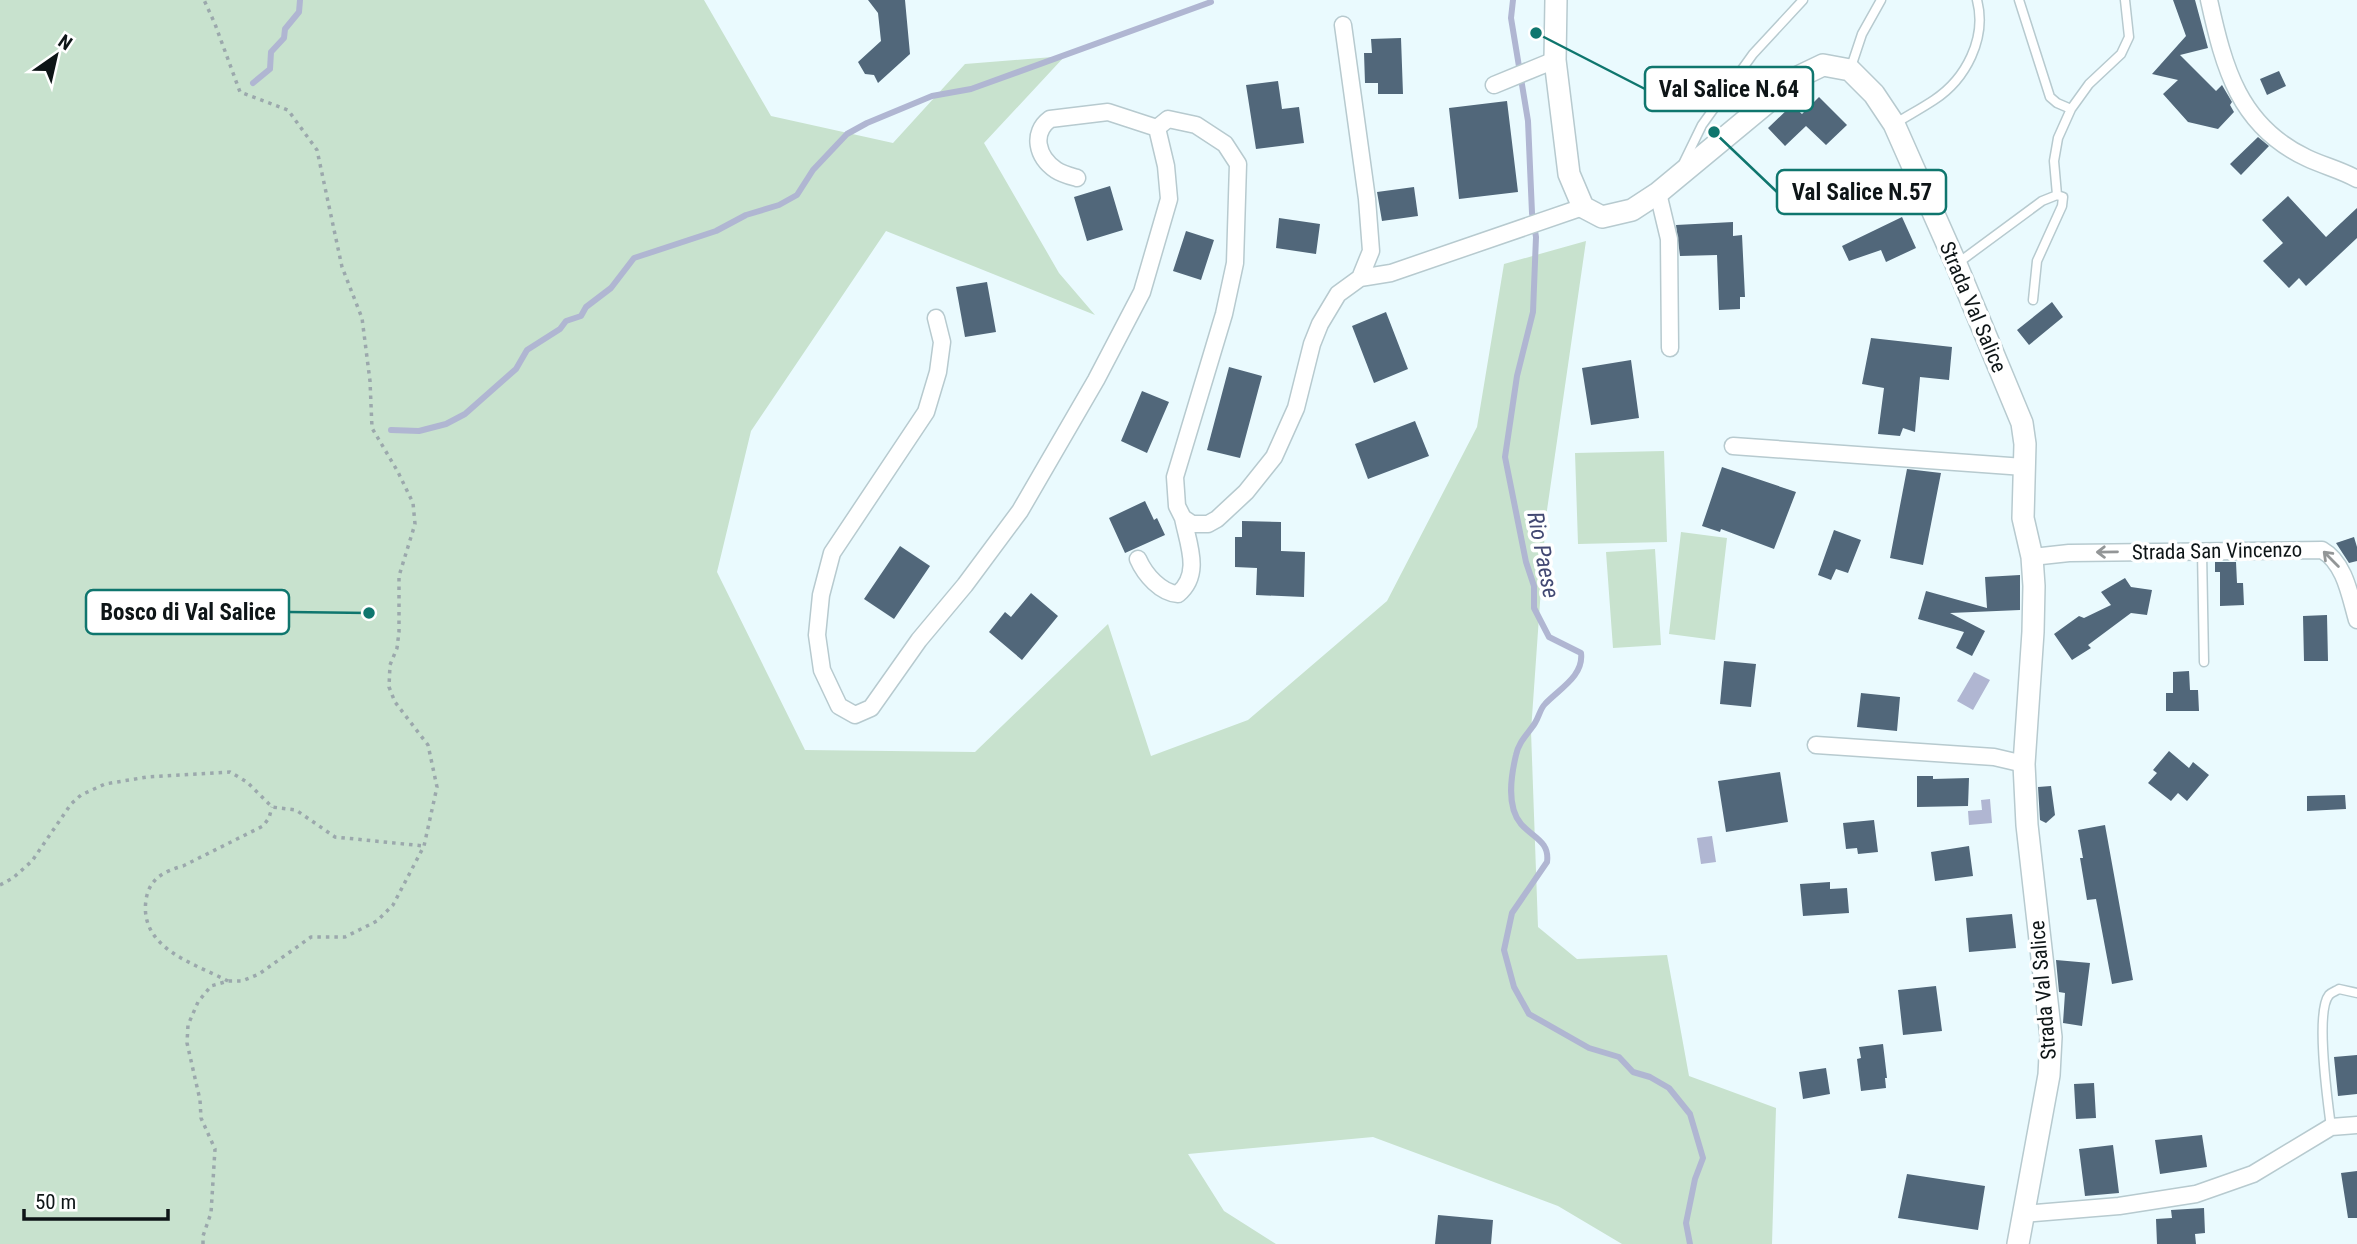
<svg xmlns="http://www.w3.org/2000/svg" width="2357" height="1244" font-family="'Roboto Condensed',sans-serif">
<rect width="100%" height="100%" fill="#eafafe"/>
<!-- green -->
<path fill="#c8e2ce" d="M0,0H704L771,116L893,143L965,64L1065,56L984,143L1059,273L1095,315L886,231L751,431L717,572L805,750L975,752L1108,624L1151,756L1248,720L1387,601L1477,427L1504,264L1586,241L1546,517L1531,731L1538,927L1577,959L1667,955L1689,1076L1776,1108L1772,1244H1622L1558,1206L1373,1137L1188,1154L1224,1211L1276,1244H0Z
M1664,451L1667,542L1578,544L1575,453Z
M1681,532L1727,538L1715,640L1669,634Z
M1655,549L1661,645L1613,648L1606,552Z"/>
<!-- water -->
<path fill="#b0b6d2" d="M1974,672L1990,680L1973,710L1957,701Z
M1990,799L1992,823L1969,825L1968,811L1982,810L1981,800Z
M1712,836L1716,862L1701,864L1697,838Z"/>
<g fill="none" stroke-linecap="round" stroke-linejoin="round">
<!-- stream -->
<path stroke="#b0b6d2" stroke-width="6" d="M1513,0L1511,18L1528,121L1532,213L1536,237L1533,312L1517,376L1505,457L1526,562L1534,586V608L1549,637L1581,653C1584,676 1559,689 1545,704C1540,709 1539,717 1535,723C1528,734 1519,741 1516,755C1511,776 1506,806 1521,824C1532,837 1550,841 1547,862L1512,913L1504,950L1514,987L1529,1014L1589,1048L1619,1057L1633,1072L1650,1077L1669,1088L1690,1114L1703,1158L1695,1179L1686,1223L1690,1244
M253,83L270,69L271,52L284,38L285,29L299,12L300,0
M391,430L419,431L446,424L465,414L516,369L527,350L560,329L566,321L581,316L586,307L611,288L634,258L716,231L746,215L779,205L797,195L813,170L847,134L867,123L932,96L971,89L1211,2"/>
</g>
<!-- building -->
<path fill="#51677a" d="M868,0H905L910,54L878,83L874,75L865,74L858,62L881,41L878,13Z
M2173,0H2195L2208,48L2180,55L2216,91L2222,85L2232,102L2230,105L2234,112L2218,129L2188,122L2163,94L2178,80L2152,74L2186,36Z
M1401,38L1403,94H1378V83H1365L1364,53H1372L1371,39Z
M2279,71L2286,86L2267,95L2260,79Z
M1278,81L1282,109L1299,107L1304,143L1256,149L1246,85Z
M1819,97L1847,125L1826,145L1806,126L1785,146L1768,128L1792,105L1802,114Z
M1507,101L1518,192L1459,199L1449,108Z
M2258,137L2269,146L2241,175L2230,164Z
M1110,186L1123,230L1087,241L1074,197Z
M1414,187L1418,216L1382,221L1377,192Z
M2288,196L2326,237L2357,208V238L2306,286L2299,278L2289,288L2263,261L2283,243L2262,220Z
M1902,217L1916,248L1886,262L1881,250L1849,261L1842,246Z
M1279,218L1320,224L1316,254L1276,248Z
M1733,222V236L1742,235L1745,297H1740V309L1719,310L1717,255L1680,256L1676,225Z
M1186,231L1214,240L1201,280L1173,271Z
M987,282L996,332L965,337L956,287Z
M2052,302L2063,317L2029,345L2017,330Z
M1386,312L1408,369L1374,383L1352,326Z
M1871,338L1952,347L1949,380L1920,377L1915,432L1903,428L1900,436L1878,434L1884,388L1862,384Z
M1631,360L1639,418L1591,425L1582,368Z
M1229,367L1262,376L1240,458L1207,450Z
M1142,391L1169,402L1147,453L1121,441Z
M1415,421L1429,456L1368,479L1355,444Z
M1722,467L1796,492L1774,549L1721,529L1720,532L1702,526Z
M1907,469L1941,473L1923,565L1890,558Z
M1145,501L1154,520L1157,518L1165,535L1125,553L1109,518Z
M1242,521L1281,522V551L1305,552L1304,597L1256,595L1257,568L1235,567V537H1242Z
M1834,530L1861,540L1848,573L1836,569L1831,580L1818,575Z
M2354,537L2357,547V561L2349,563L2336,543Z
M900,546L930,566L894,619L864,599Z
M2215,562H2236L2237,583H2243L2244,605L2220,606V572H2215Z
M2020,575V610L1950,613L1985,631L1972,656L1956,648L1964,632L1918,619L1926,591L1987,608L1985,577Z
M2125,578L2131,587L2152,590L2147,615L2131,613L2088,645L2091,648L2072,660L2054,634L2079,616L2084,618L2111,605L2101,592Z
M1031,593L1058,616L1022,660L989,632L1005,612L1011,617Z
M2327,615L2328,661H2304L2303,616Z
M1724,661L1756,664L1751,707L1720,704Z
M2189,671L2190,690H2198L2199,711H2166V693H2173V672Z
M1861,693L1900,697L1897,731L1857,727Z
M2169,751L2189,768L2193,762L2209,775L2187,801L2178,793L2171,801L2148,783L2157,773L2153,770Z
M1780,772L1788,822L1726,832L1718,781Z
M1917,776H1933V779L1969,778L1968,806L1917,807Z
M2051,786L2055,815L2046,823L2040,820L2038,787Z
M2345,795L2346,809L2307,811V796Z
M1874,820L1878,852L1858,854L1857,848L1846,849L1843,823Z
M2105,825L2133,980L2112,984L2096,899L2087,900L2080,858H2083L2078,830Z
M1969,846L1973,876L1935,881L1931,852Z
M1830,882V889L1847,888L1849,913L1803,916L1800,884Z
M2012,914L2016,948L1969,952L1966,918Z
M2056,960L2090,963L2082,1026L2063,1023L2065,993L2059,992Z
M1936,986L1942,1031L1903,1035L1898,990Z
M1883,1044L1887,1078H1885L1886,1088L1861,1091L1857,1059L1861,1058L1859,1047Z
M2357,1055V1094L2338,1096L2334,1057Z
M1826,1068L1830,1094L1803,1099L1799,1072Z
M2094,1083L2096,1118L2076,1119L2074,1084Z
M2202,1135L2207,1167L2160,1174L2155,1140Z
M2113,1145L2119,1193L2085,1196L2079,1149Z
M2357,1171V1218H2348L2341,1173Z
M1907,1174L1985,1186L1978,1230L1898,1218Z
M2204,1208L2205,1233L2195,1234L2196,1244H2157L2156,1219L2172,1218L2171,1210Z
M1438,1215L1493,1220L1491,1244H1435Z"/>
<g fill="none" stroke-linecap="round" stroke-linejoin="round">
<!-- lane casing -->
<g stroke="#b7cacf" stroke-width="11">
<path id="lane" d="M2019,0L2050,97L2057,103L2071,109
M1850,70L1862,34L1881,0
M1896,123C1909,115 1922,108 1934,100C1966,79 1987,38 1977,0
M1684,162L1702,125L1753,54L1803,0
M1958,263L2042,201L2057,195L2054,161L2058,138L2071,109L2089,84L2121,54L2129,37L2125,0
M2033,300L2037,261L2062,206L2063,197L2057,195
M2202,551L2204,662
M2331,1127C2328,1104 2315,1012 2329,995C2332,992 2336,991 2339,989L2357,993"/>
</g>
<!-- street casing -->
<g stroke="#b7cacf" stroke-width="19">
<path id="street" d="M2209,0C2224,68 2239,126 2307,158C2324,166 2341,170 2357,179
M1343,25L1367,199L1371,251L1360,278
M1494,85L1555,60
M1077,178C1070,176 1062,174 1056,170C1037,157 1031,133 1050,119L1108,112L1157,128
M1658,193L1669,239L1670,348
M936,318L942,342L938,372L926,412L832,553L821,595L817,635L822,670L839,706L855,715L871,708L919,640L965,585L1020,511L1096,380L1142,292L1169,199L1166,166L1157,128L1168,119L1196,125L1225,144L1238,164L1235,263L1224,314L1175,477L1177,506L1183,518L1192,524H1208L1217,519L1246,492L1274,457L1296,408L1312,344L1320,324L1338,294L1360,278L1391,273L1583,207
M1733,446L2024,467
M2032,557L2069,553L2322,550C2345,563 2350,596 2357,620
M1138,559C1145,575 1161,593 1178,594C1202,574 1188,544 1183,518
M1816,745L1994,757L2024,764
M2023,1214L2119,1206L2196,1194L2253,1174L2331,1127L2357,1125"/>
</g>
<!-- secondary casing -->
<g stroke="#b7cacf" stroke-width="24">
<path id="secondary" d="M1556,0L1555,60L1569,174L1583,207L1602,217L1632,210L1658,193L1798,77L1823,65L1850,70L1874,94L1894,124L1956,264L2022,423L2025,444L2023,518L2032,557L2034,586L2033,632L2024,764L2027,825L2051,1037L2049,1075L2018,1244"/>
</g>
<!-- path -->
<path stroke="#9ba8ac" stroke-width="3.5" stroke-dasharray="3.5 5" stroke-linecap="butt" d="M0,885L13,878L32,861L71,804L81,795L105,784L147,777L230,772L247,782L272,807L296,810L335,837L424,846
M228,981C193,963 139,948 146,900C149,879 164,871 183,866L263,826L269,818L272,807
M203,1244V1236L211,1213L215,1149L201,1118L200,1100L187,1043L188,1025L198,1002L211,986L228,981H242L259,974L311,937H345L377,921L393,905L424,846L437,787L428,745L395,702L389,687L390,665L397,648L399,632V576L415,524L413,503L398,472L372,428L370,381L362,318L342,267L317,150L288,110L240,92L215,24L204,0"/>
<!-- lane -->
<use href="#lane" stroke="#fff" stroke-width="8"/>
<!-- street -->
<use href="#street" stroke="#fff" stroke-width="16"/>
<!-- secondary -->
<use href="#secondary" stroke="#fff" stroke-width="21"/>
</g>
<!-- one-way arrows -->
<defs><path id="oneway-shaft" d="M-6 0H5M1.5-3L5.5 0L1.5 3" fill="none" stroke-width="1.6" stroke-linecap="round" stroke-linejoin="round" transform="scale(1.75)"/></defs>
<g stroke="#939697">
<use href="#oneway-shaft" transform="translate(2107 552) rotate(179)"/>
<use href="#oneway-shaft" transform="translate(2331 559) rotate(-135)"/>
</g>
<g text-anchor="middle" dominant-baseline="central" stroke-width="7" stroke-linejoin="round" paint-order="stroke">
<!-- street labels -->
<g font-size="21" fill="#0e1517" stroke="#fff">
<text transform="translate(1973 307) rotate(67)">Strada Val Salice</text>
<text transform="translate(2217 551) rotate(-1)">Strada San Vincenzo</text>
<text transform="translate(2043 990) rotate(-95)">Strada Val Salice</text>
</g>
<!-- water labels -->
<g font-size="23" font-style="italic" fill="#424872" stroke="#fff">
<text transform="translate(1543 555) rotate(79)">Rio Paese</text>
</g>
</g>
<!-- callouts -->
<path fill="none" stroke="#0f766e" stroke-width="2.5" d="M1536 33L1645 89M1714 132L1777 192M369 613L289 612"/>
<g fill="#0f766e" stroke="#fff" stroke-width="2.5">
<circle cx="1536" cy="33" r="7"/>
<circle cx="1714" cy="132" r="7"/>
<circle cx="369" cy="613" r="7"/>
</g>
<g fill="#fff" stroke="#0f766e" stroke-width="2.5">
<rect x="1645" y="67" width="168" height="44" rx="7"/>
<rect x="1777" y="170" width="169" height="44" rx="7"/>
<rect x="86" y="590" width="203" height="44" rx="7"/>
</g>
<g font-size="23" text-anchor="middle" font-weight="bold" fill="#0e1517">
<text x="1729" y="97">Val Salice N.64</text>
<text x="1862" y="200">Val Salice N.57</text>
<text x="188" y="620">Bosco di Val Salice</text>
</g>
<!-- north arrow -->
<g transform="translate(56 56) rotate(34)" stroke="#ffffff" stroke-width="5" paint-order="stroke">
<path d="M0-5L12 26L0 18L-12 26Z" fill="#0e1517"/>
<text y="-10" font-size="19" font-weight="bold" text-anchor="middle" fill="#0e1517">N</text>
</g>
<!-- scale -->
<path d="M24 1209v10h144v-10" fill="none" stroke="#0e1517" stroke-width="3.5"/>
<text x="35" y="1209" font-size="21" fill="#0e1517" stroke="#ffffff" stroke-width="5" paint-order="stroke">50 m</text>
</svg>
